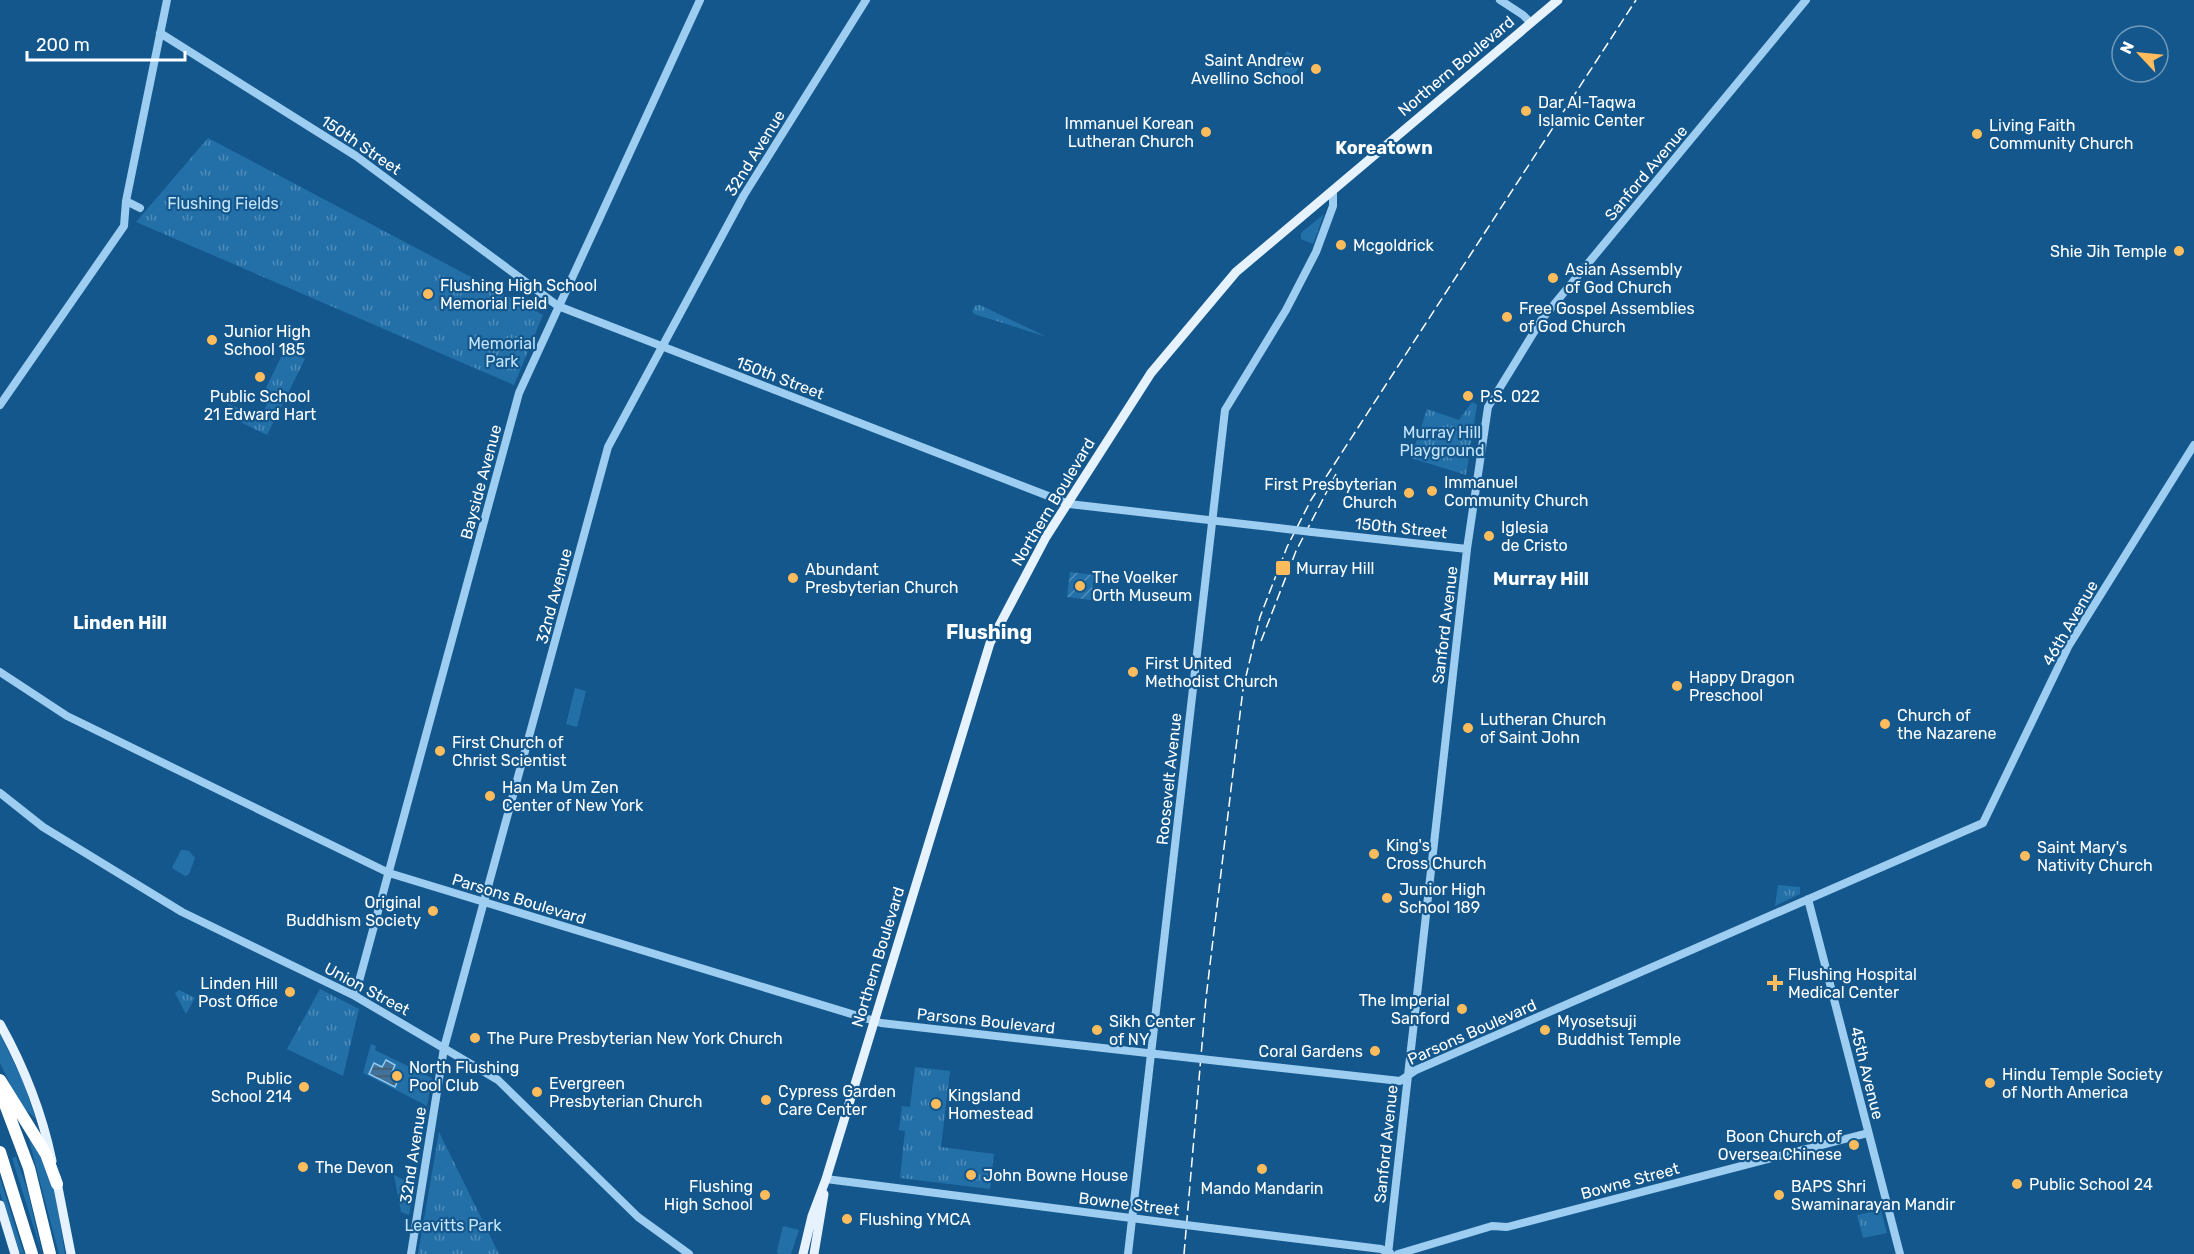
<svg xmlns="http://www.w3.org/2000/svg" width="2194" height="1254" font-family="Rubik,sans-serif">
<defs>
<pattern id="park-tufts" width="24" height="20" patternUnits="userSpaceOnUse" patternTransform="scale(1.5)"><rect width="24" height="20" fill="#2370a9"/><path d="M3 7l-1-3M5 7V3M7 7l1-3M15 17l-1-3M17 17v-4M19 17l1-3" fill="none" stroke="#4f8dba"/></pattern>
<pattern id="garden-furrows" width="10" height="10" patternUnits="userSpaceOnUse" patternTransform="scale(1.5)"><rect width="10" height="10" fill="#2370a9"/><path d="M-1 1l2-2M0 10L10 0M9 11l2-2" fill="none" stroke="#4f8dba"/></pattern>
<pattern id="water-rules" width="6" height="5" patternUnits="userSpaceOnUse" patternTransform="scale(1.5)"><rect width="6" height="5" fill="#427299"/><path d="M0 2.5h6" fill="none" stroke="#485b6b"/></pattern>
</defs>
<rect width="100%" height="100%" fill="#14578c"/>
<!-- grass -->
<path fill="#2370a9" d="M1287,51L1303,61L1290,81L1274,71Z
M575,688L586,691L577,727L566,724Z
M0,1034L23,1081L36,1119L20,1105L0,1063Z
M371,1044L376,1046L375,1050L432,1078L427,1106L363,1073Z
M32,1138L53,1180L65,1254H59L29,1140Z
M16,1157L28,1192L42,1254L12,1158Z
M394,1175L414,1185L409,1215L401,1212Z
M0,1178L24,1254L18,1252L0,1192Z
M783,1226L799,1230L791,1254H778L777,1251Z"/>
<!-- park -->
<path fill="url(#park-tufts)" d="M208,138L543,315L514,385L136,222Z
M1324,214L1313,244L1301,239V233Z
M976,305H980L1047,337L974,314L972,311Z
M285,349L305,359L267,435L224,414L229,404L260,418L268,402L261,398Z
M1472,402L1477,405L1466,475L1411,458L1427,409L1459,420Z
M181,850L189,851L195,858L189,874L185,876L172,868Z
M1778,885L1800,887V894L1775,906Z
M320,989L359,1009L343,1076L287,1049Z
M179,990L195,998L186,1014L175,993Z
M915,1067L950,1071L941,1147L994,1154L990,1189L900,1178L905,1131L899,1130L902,1106L910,1107Z
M439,1132L499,1254H418Z
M1881,1210L1887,1233L1863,1238L1857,1215Z"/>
<!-- garden -->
<path fill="url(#garden-furrows)" d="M1070,572L1094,575L1091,600L1067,597Z"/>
<!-- water -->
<path fill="url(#water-rules)" stroke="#8fcaf3" stroke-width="1.5" d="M386,1060L395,1065L392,1072L400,1075L395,1087L369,1074L374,1063L382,1067Z"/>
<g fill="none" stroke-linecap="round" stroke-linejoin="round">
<!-- minor -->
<path stroke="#9dcdf0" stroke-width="8" d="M1500,0L1523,15L1531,23
M160,33L356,156L558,306L1069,504L1278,528
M126,201L140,208
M0,405L124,226L126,201L167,0
M1312,532L1467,549
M0,672L67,716L389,873L881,1023L1192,1058
M0,793L43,827L182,912L355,996L498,1080L638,1217L689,1254
M1808,899L1900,1254
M355,996L519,393L700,0
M1219,1061L1400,1081L1416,1070L1983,823L2068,647L2194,445
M826,1179L1178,1224
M1202,1227L1381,1249L1390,1253
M411,1254L444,1048L608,447L744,195L866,0
M1128,1254L1225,410L1286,310L1316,252L1333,206V191
M1388,1254L1467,549L1488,407L1542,319L1806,0
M1398,1254L1492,1226L1507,1227L1868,1133"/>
<!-- major -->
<path stroke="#e6f3ff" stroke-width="9" d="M0,1024C24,1067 42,1113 52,1161
M56,1177L71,1254
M0,1205L15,1254
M803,1254L812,1216L826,1179L990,643L1046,537L1151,373L1236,272L1558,0
M814,1254L824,1194"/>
<!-- highway -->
<path stroke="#fff" stroke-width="12" d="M0,1080L46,1154L57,1184
M0,1091L29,1168L50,1254
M0,1152L32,1254"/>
<!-- rail -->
<path stroke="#fff" stroke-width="1.5" stroke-dasharray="10 4.5" stroke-linecap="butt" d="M1261,641L1296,551L1336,474
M1184,1254L1206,998L1243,689L1260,617L1287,547L1311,500L1636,0"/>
<!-- minor-bridge -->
<path stroke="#9dcdf0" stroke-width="8" d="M1278,528L1312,532
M1192,1058L1219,1061
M1178,1224L1202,1227"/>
</g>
<!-- markers -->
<g fill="#ffbc5c" stroke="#14578c" stroke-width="2">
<circle cx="1316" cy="69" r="6"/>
<circle cx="1526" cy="111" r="6"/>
<circle cx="1206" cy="132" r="6"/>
<circle cx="1977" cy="134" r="6"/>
<circle cx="1341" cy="245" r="6"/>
<circle cx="2179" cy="251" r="6"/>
<circle cx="1553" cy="278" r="6"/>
<circle cx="428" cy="294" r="6"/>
<circle cx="1507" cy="317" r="6"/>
<circle cx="212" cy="340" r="6"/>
<circle cx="260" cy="377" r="6"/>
<circle cx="1468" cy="396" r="6"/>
<circle cx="1432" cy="491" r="6"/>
<circle cx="1409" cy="493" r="6"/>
<circle cx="1489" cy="536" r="6"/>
<rect x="1275" y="560" width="16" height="16" rx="3"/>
<circle cx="793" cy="578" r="6"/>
<circle cx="1080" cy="586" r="6"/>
<circle cx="1133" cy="672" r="6"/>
<circle cx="1677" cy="686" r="6"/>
<circle cx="1885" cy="724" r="6"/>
<circle cx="1468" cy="728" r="6"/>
<circle cx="440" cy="751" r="6"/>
<circle cx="490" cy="796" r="6"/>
<circle cx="1374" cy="854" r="6"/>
<circle cx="2025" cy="856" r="6"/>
<circle cx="1387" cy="898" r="6"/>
<circle cx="433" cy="911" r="6"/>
<path d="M1772 974h6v6h6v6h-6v6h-6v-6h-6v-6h6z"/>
<circle cx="290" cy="992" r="6"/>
<circle cx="1462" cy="1009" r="6"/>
<circle cx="1097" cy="1030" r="6"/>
<circle cx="1545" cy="1030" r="6"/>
<circle cx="475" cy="1038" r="6"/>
<circle cx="1375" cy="1051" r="6"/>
<circle cx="397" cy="1076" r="6"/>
<circle cx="1990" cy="1083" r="6"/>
<circle cx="304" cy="1087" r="6"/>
<circle cx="537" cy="1092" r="6"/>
<circle cx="766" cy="1100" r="6"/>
<circle cx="936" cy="1104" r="6"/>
<circle cx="1854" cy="1145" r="6"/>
<circle cx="303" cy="1167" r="6"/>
<circle cx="1262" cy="1169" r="6"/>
<circle cx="971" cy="1175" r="6"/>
<circle cx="2017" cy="1184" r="6"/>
<circle cx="765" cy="1195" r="6"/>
<circle cx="1779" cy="1195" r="6"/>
<circle cx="847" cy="1219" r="6"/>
</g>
<g text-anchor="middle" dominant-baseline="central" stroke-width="4.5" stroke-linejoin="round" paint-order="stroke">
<!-- poi labels -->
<g font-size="16" fill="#fff" stroke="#14578c" text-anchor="start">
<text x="1304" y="60" text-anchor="end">Saint Andrew<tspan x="1304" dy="18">Avellino School</tspan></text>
<text x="1538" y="102">Dar Al-Taqwa<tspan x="1538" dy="18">Islamic Center</tspan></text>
<text x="1194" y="123" text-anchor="end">Immanuel Korean<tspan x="1194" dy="18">Lutheran Church</tspan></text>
<text x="1989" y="125">Living Faith<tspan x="1989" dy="18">Community Church</tspan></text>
<text x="1353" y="245">Mcgoldrick</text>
<text x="2167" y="251" text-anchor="end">Shie Jih Temple</text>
<text x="1565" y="269">Asian Assembly<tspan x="1565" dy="18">of God Church</tspan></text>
<text x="440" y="285">Flushing High School<tspan x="440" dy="18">Memorial Field</tspan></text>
<text x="1519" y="308">Free Gospel Assemblies<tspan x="1519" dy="18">of God Church</tspan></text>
<text x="224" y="331">Junior High<tspan x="224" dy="18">School 185</tspan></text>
<text x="260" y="396" text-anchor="middle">Public School<tspan x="260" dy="18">21 Edward Hart</tspan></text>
<text x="1480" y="396">P.S. 022</text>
<text x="1444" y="482">Immanuel<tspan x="1444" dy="18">Community Church</tspan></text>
<text x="1397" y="484" text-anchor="end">First Presbyterian<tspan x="1397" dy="18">Church</tspan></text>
<text x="1501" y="527">Iglesia<tspan x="1501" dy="18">de Cristo</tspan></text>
<text x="1296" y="568">Murray Hill</text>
<text x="805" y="569">Abundant<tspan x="805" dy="18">Presbyterian Church</tspan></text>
<text x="1092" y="577">The Voelker<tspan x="1092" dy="18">Orth Museum</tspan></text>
<text x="1145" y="663">First United<tspan x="1145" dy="18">Methodist Church</tspan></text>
<text x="1689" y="677">Happy Dragon<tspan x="1689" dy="18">Preschool</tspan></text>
<text x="1897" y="715">Church of<tspan x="1897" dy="18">the Nazarene</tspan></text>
<text x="1480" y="719">Lutheran Church<tspan x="1480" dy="18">of Saint John</tspan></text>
<text x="452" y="742">First Church of<tspan x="452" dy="18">Christ Scientist</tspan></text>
<text x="502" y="787">Han Ma Um Zen<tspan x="502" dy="18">Center of New York</tspan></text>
<text x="1386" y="845">King's<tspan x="1386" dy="18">Cross Church</tspan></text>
<text x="2037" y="847">Saint Mary's<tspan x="2037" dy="18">Nativity Church</tspan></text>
<text x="1399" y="889">Junior High<tspan x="1399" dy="18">School 189</tspan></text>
<text x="421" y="902" text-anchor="end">Original<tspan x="421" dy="18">Buddhism Society</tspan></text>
<text x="1788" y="974">Flushing Hospital<tspan x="1788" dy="18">Medical Center</tspan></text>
<text x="278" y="983" text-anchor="end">Linden Hill<tspan x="278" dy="18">Post Office</tspan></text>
<text x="1450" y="1000" text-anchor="end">The Imperial<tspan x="1450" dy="18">Sanford</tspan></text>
<text x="1109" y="1021">Sikh Center<tspan x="1109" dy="18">of NY</tspan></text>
<text x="1557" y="1021">Myosetsuji<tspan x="1557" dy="18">Buddhist Temple</tspan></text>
<text x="487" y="1038">The Pure Presbyterian New York Church</text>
<text x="1363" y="1051" text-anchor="end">Coral Gardens</text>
<text x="409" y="1067">North Flushing<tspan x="409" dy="18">Pool Club</tspan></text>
<text x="2002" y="1074">Hindu Temple Society<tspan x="2002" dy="18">of North America</tspan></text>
<text x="292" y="1078" text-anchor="end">Public<tspan x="292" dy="18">School 214</tspan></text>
<text x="549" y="1083">Evergreen<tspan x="549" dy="18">Presbyterian Church</tspan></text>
<text x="778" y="1091">Cypress Garden<tspan x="778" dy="18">Care Center</tspan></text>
<text x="948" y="1095">Kingsland<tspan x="948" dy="18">Homestead</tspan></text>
<text x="1842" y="1136" text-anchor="end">Boon Church of<tspan x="1842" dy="18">Oversea Chinese</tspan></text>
<text x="315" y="1167">The Devon</text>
<text x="983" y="1175">John Bowne House</text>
<text x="2029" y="1184">Public School 24</text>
<text x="753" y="1186" text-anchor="end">Flushing<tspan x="753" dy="18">High School</tspan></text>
<text x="1791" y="1186">BAPS Shri<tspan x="1791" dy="18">Swaminarayan Mandir</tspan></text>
<text x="1262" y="1188" text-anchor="middle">Mando Mandarin</text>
<text x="859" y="1219">Flushing YMCA</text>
</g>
<!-- street labels -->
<g font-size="16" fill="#fff" stroke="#14578c">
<text transform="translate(1456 66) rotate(-40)">Northern Boulevard</text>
<text transform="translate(361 145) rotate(34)">150th Street</text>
<text transform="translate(755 153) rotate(-58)">32nd Avenue</text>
<text transform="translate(1646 173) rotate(-50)">Sanford Avenue</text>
<text transform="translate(780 378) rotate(21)">150th Street</text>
<text transform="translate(481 482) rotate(-75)">Bayside Avenue</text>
<text transform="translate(1053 502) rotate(-59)">Northern Boulevard</text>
<text transform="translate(1401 528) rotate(6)">150th Street</text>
<text transform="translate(554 596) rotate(-75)">32nd Avenue</text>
<text transform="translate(2070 623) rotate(-60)">46th Avenue</text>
<text transform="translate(1445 625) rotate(-83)">Sanford Avenue</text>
<text transform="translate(1169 779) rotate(-84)">Roosevelt Avenue</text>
<text transform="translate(519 899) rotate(17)">Parsons Boulevard</text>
<text transform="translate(878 957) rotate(-73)">Northern Boulevard</text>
<text transform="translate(367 989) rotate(28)">Union Street</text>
<text transform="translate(986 1021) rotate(6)">Parsons Boulevard</text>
<text transform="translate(1472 1032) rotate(-24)">Parsons Boulevard</text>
<text transform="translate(1867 1073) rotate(76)">45th Avenue</text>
<text transform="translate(1386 1144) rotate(-84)">Sanford Avenue</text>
<text transform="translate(413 1155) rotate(-81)">32nd Avenue</text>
<text transform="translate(1630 1181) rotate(-15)">Bowne Street</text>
<text transform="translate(1129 1204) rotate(7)">Bowne Street</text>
</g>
<!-- park labels -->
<g font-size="16" fill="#c4e4fb" stroke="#14578c">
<text x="223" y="203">Flushing Fields</text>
<text x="502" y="343">Memorial<tspan x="502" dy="18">Park</tspan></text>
<text x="1442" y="432">Murray Hill<tspan x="1442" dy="18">Playground</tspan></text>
<text x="453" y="1225">Leavitts Park</text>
</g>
<!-- neighbourhood labels -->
<g font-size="18" font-weight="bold" fill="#fff" stroke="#14578c">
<text x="1384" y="148">Koreatown</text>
<text x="1541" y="579">Murray Hill</text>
<text x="120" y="623">Linden Hill</text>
</g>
<!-- quarter labels -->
<g font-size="20" font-weight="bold" fill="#fff" stroke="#14578c">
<text x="989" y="632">Flushing</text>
</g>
</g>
<!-- north arrow -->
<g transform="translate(2140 54) rotate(296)"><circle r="28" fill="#14578c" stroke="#729aba" stroke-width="1.5"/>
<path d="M0-4.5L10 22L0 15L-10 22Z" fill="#ffbc5c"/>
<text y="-9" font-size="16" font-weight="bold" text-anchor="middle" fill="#ffffff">N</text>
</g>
<!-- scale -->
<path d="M27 51v9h158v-9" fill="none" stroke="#ffffff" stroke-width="3"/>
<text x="36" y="51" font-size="18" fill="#ffffff" stroke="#14578c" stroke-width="4.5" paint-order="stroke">200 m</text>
</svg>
